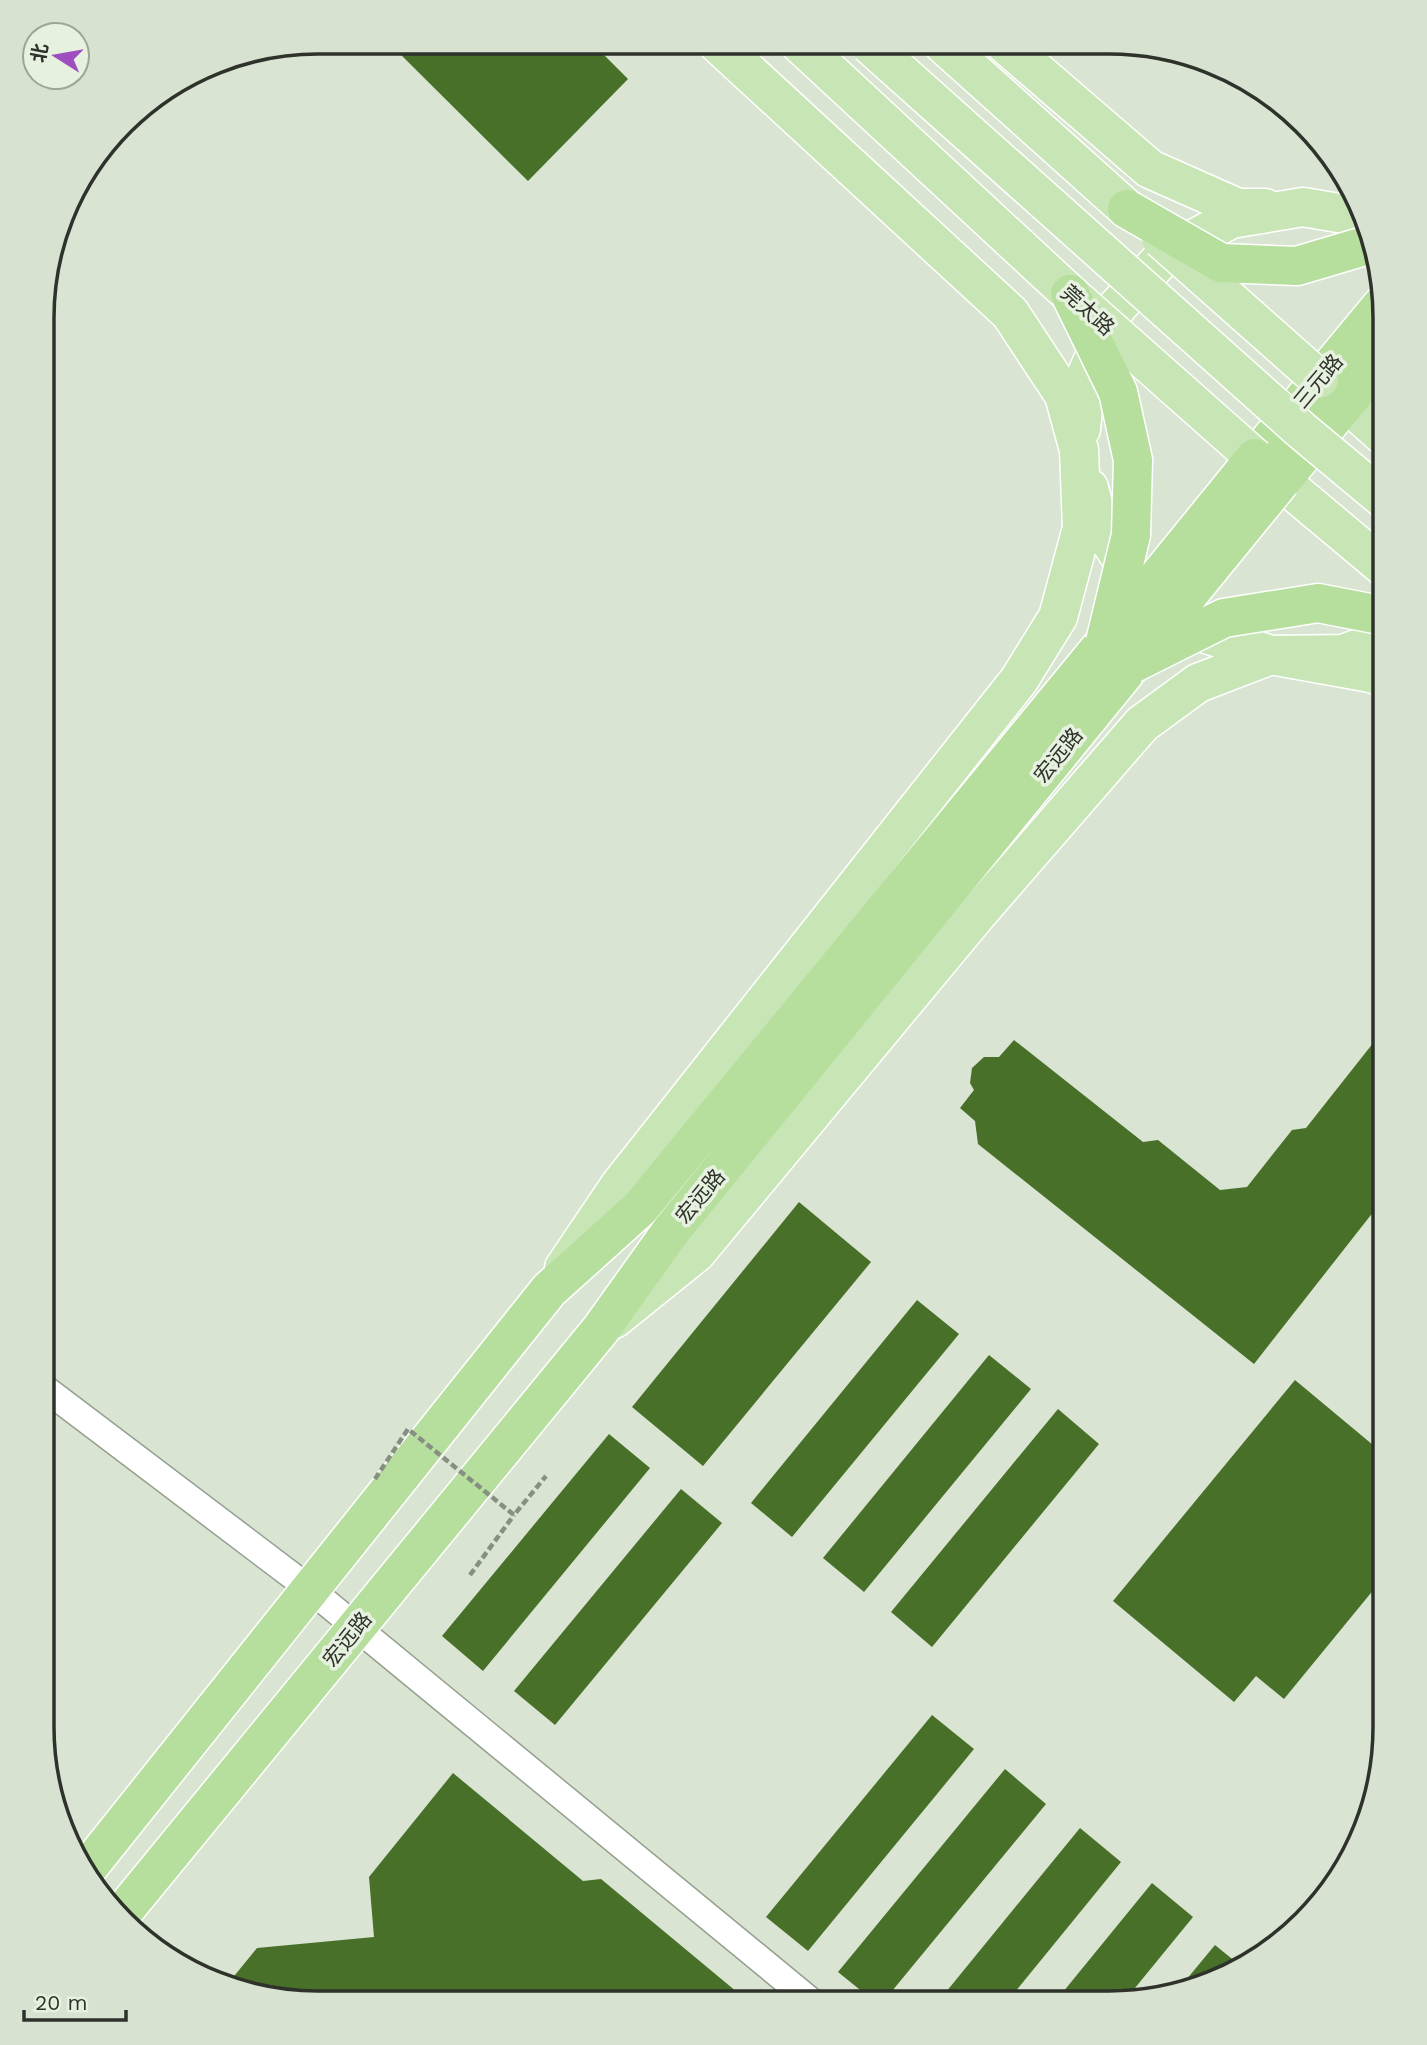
<svg xmlns="http://www.w3.org/2000/svg" width="1427" height="2045" font-family="'Work Sans','Noto Sans SC',sans-serif">
<rect width="100%" height="100%" fill="#d9e4d2"/>
<!-- building -->
<path fill="#487029" d="M388,42L592,43L628,79L528,181Z
M1385,1028V1197L1254,1364L978,1144L975,1121L960,1108L974,1090L970,1083L972,1068L984,1057H999L1014,1040L1143,1142L1158,1140L1220,1190L1247,1187L1292,1130L1306,1128Z
M799,1202L871,1262L703,1466L632,1407Z
M917,1300L959,1334L792,1537L751,1503Z
M989,1355L1031,1389L864,1592L823,1558Z
M1295,1380L1385,1455L1384,1577L1284,1699L1256,1676L1234,1702L1113,1601Z
M1058,1409L1099,1444L932,1647L891,1612Z
M609,1434L650,1468L483,1671L442,1636Z
M681,1489L722,1523L555,1725L514,1691Z
M932,1715L974,1749L808,1951L766,1917Z
M1005,1769L1046,1804L883,2002H875L838,1972Z
M453,1773L583,1881L601,1879L749,2002L282,2001L226,1986L257,1948L374,1937L369,1877Z
M1080,1828L1121,1862L1006,2003H937Z
M1152,1883L1193,1917L1126,1999L1109,2003H1054Z
M1215,1945L1242,1967L1231,1975L1181,1986Z"/>
<g fill="none" stroke-linecap="round" stroke-linejoin="round">
<!-- minor casing -->
<g stroke="#949f8e" stroke-width="29">
<path id="minor" d="M43,1387L311,1590L812,2002"/>
</g>
<!-- primary casing -->
<g stroke="#fff" stroke-width="41">
<path id="primary" d="M799,43L1070,294
M943,44L1127,209
M1005,44L1150,169L1238,208H1265
M1321,380L1385,437
M1081,429L1086,376L1116,308L1166,254L1231,219L1303,207L1362,217
M1256,460L1385,568
M1089,488L1098,523L1140,587L1200,632L1271,655L1343,654L1385,639
M564,1268L620,1185L1019,680L1058,617L1082,528L1079,450L1064,395L1010,313L717,43
M614,1319L696,1253L978,913L1142,724L1198,683L1271,655L1371,673L1385,678"/>
</g>
<!-- trunk casing -->
<g stroke="#fff" stroke-width="41">
<path id="trunk" d="M1255,458L1382,305
M1281,481L1385,356
M87,1869L549,1290L640,1208L1105,642
M123,1912L601,1329L671,1231L1132,664"/>
</g>
<!-- path -->
<path stroke="#878f82" stroke-width="4.5" stroke-dasharray="7 3.5" stroke-linecap="butt" d="M470,1575L514,1515"/>
<!-- minor -->
<use href="#minor" stroke="#fff" stroke-width="26"/>
<!-- primary -->
<use href="#primary" stroke="#c8e6b5" stroke-width="38"/>
<!-- trunk -->
<use href="#trunk" stroke="#b6de9c" stroke-width="38"/>
<!-- primary-bridge casing -->
<g stroke="#fff" stroke-width="41" stroke-linecap="butt">
<path id="primary-bridge" d="M869,44L1301,430L1385,500
M1161,239L1319,379
M1070,294L1255,458"/>
</g>
<!-- trunk-bridge casing -->
<g stroke="#fff" stroke-width="41" stroke-linecap="butt">
<path id="trunk-bridge" d="M1127,209L1221,263L1297,266L1368,245
M1070,294L1118,392L1133,460L1131,535L1105,642
M1111,635L1255,458
M1140,654L1281,481
M1132,664L1224,618L1318,603L1385,616"/>
</g>
<!-- path-bridge -->
<path stroke="#878f82" stroke-width="4.5" stroke-dasharray="7 3.5" stroke-linecap="butt" d="M375,1479L408,1429L514,1515L546,1476"/>
<!-- primary-bridge -->
<use href="#primary-bridge" stroke="#c8e6b5" stroke-width="38"/>
<!-- trunk-bridge -->
<use href="#trunk-bridge" stroke="#b6de9c" stroke-width="38"/>
</g>
<g text-anchor="middle" dominant-baseline="central" stroke-width="7" stroke-linejoin="round" paint-order="stroke">
<!-- street labels -->
<g font-size="21" fill="#2e322b" stroke="#e6f1df">
<text transform="translate(1088 310) rotate(42)">莞太路</text>
<text transform="translate(1318 381) rotate(-50)">三元路</text>
<text transform="translate(1058 755) rotate(-51)">宏远路</text>
<text transform="translate(700 1196) rotate(-50)">宏远路</text>
<text transform="translate(347 1639) rotate(-51)">宏远路</text>
</g>
</g>
<!-- crop -->
<path d="M0 0H1427V2045H0ZM318 54H1109A264 264 0 0 1 1373 318V1727A264 264 0 0 1 1109 1991H318A264 264 0 0 1 54 1727V318A264 264 0 0 1 318 54Z" fill="#d7e2d1" fill-rule="evenodd"/>
<path fill="none" stroke="#2e322b" stroke-width="3.5" d="M318 54H1109A264 264 0 0 1 1373 318V1727A264 264 0 0 1 1109 1991H318A264 264 0 0 1 54 1727V318A264 264 0 0 1 318 54Z"/>
<!-- north arrow -->
<g transform="translate(56 56) rotate(281)"><circle r="33" fill="#e6f1df" stroke="#9ca597" stroke-width="2"/>
<path d="M0-5L12 26L0 18L-12 26Z" fill="#9d4fc0"/>
<text y="-10" font-size="19" font-weight="bold" text-anchor="middle" fill="#2e322b">北</text>
</g>
<!-- scale -->
<path d="M24 2010v10h102v-10" fill="none" stroke="#2e322b" stroke-width="3.5"/>
<text x="35" y="2010" font-size="21" fill="#2e322b" stroke="#e6f1df" stroke-width="5" paint-order="stroke">20 m</text>
</svg>
